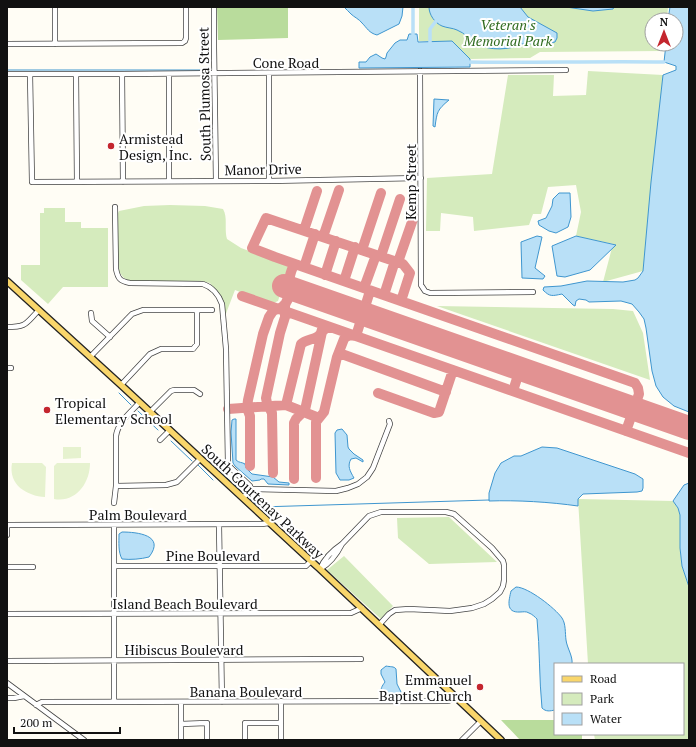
<svg xmlns="http://www.w3.org/2000/svg" width="696" height="747" font-family="'PT Serif',serif">
<rect width="100%" height="100%" fill="#fffdf5"/>
<!-- green -->
<path fill="#d5ebbd" d="M419,7H668L667,20H652V44H664L663,51L540,52L530,58L470,59L452,41H419Z
M588,71L663,75L643,271L603,282L613,244L576,236L581,212L576,185L548,187L541,214H533L529,225L474,231L473,217L441,213L440,231H426L427,178L492,174L508,75H554L553,96L586,95Z
M170,205L205,206L223,209C228,217 224,229 227,239L241,248L287,265L288,267V270L278,301L271,304L235,290L225,316L223,300L210,283L206,282L128,281L123,277L118,270L117,215L119,211L144,206Z
M44,208H65V222H81V228H108V287H63L48,304L21,280V265H40V213H44Z
M437,306L613,309L633,311L643,333L650,380Z
M578,499L673,501L678,508L680,515V548L682,566L689,587V740H595L594,734H683V664H588Z
M449,517L497,562L429,564L398,538L397,518Z
M344,556L393,606L381,619L327,570Z"/>
<!-- forest -->
<path fill="#b9dc9c" d="M217,7H288V38L218,40Z
M501,720H555V734H582V740H520Z"/>
<!-- pitch -->
<path fill="#e6f2cf" d="M63,447H81V458L63,459Z
M12,463H42L46,467L45,497C27,496 8,485 12,463Z
M57,463H90C90,483 76,503 54,499V466Z"/>
<!-- water -->
<path fill="#b9e0f7" stroke="#3f96cf" d="M344,7H403L402,16L399,24L377,35C369,33 367,28 362,23C359,19 354,17 351,14C349,12 346,9 344,7Z
M429,7H520L528,17L557,33V38L555,42L550,43L522,44C510,50 490,51 477,44C470,40 465,33 457,30C453,28 447,28 442,26C435,23 429,15 429,7Z
M566,7H614L613,9L593,11Z
M670,7H689V412L674,406L663,397L656,386L652,371L646,328L644,319L639,312L632,304L621,301L589,302L586,300L579,299L576,301L575,306L573,305L562,294C552,296 550,297 543,290L544,287L561,286L587,281L623,282L635,280L638,278L643,271L651,182L663,75L676,70V66L664,62L666,44H676V20H668Z
M409,34H417L418,42L452,41L470,59V67L359,68V62H366L370,57L376,54L382,58L385,59L386,57L387,53L395,43L400,40H407Z
M434,99L449,100C437,110 437,112 435,127L433,126Z
M559,193H570L571,217L568,227L556,233L549,231L539,225L538,221L546,218L552,206L553,199Z
M537,236L542,237L535,268L545,276L543,279L522,278L521,242Z
M576,236L616,245L590,270L565,277L557,276L552,246Z
M234,419H236V460C239,463 242,462 245,464L246,468L252,474L273,477L279,482L289,483V485L268,484L264,479H261L260,480L252,481L235,466L233,463L231,432L232,420Z
M342,429L347,435L348,447L349,449L354,454L363,460V462L356,458L351,459C347,466 350,471 354,478L349,480H340L336,473L335,433L337,430Z
M542,447L557,448L635,474L643,479V488L642,491L637,492L583,494L578,499V506C550,502 517,500 489,501V493L495,473L501,463L514,456H521Z
M689,483V587L682,566L680,548V515L678,508L673,501L684,485Z
M122,532C137,532 166,535 149,557C141,559 131,560 122,559C118,552 119,542 119,534Z
M516,587C528,587 555,608 562,618C566,624 565,633 566,640C567,648 573,656 572,664H555V710C550,711 546,712 542,708C539,679 540,649 537,619C535,617 532,614 529,613C526,611 523,612 520,612C505,613 509,600 511,591Z
M386,666C390,667 394,666 396,669L397,684L401,692L400,695H393L382,693C380,689 382,686 385,682L381,674V670Z"/>
<g fill="none" stroke-linecap="round" stroke-linejoin="round">
<!-- stream -->
<path stroke="#3f96cf" stroke-width="1" d="M7,70H204
M119,393L131,405
M138,411L158,430
M171,441L192,461
M198,465L213,480
M218,470L239,489
M251,500L260,507L489,500"/>
<!-- canal -->
<path stroke="#b9e0f7" stroke-width="3.5" d="M413,38V7
M430,46V29L436,21
M465,62C531,63 597,61 664,62"/>
<!-- taxiway -->
<path stroke="#e29292" stroke-width="10" d="M304,230L317,191
M323,237L339,190
M362,250L381,193
M381,256L400,199
M398,262L413,219
M304,267L315,234
M325,275L336,241
M344,281L355,247
M364,288L376,255
M384,295L395,261
M242,296L689,453
M401,301L410,273L403,264L266,218L252,248L275,257L635,383L638,388L639,394L626,431
M284,309C286,301 289,293 298,291C296,290 294,289 292,287C286,281 292,270 294,264
M339,353L446,392
M513,391L520,369
M378,393L434,413L439,412L453,370
M286,405L301,344C308,338 321,340 322,329
M228,409L286,405L319,418
M250,466V416L247,408L248,400L263,334L269,317L273,311L282,307L285,304
M273,473L272,413L267,403L266,398L280,333L285,317V305
M316,478V422L324,412L337,357L344,339L346,337L350,335L356,336L370,291
M294,479V423L296,419L305,410L322,332L326,328H330"/>
<!-- runway -->
<path stroke="#e29292" stroke-width="24" d="M284,286L689,428"/>
<!-- minor casing -->
<g stroke="#444" stroke-width="6">
<path id="minor" d="M214,7V48L216,181
M7,44L182,43L185,41L186,38V7
M55,44V7
M420,71L421,285L425,291L430,293L533,292
M269,73V181
M7,74H122L566,70
M30,74L32,182L269,181L421,178
M76,74L77,182
M122,74L123,182
M169,74V181
M115,207L116,269C118,279 120,281 130,283L203,284C212,287 219,295 222,304L226,349L228,464L230,467L250,486L251,489
M91,313L92,321L110,337
M7,327C27,327 25,324 39,310
M90,357L132,314L143,310H212
M7,368H11
M121,385L150,354L161,349H193L197,344V310
M150,412L171,391L174,390H194L200,394
M160,440L169,431
M116,486L166,485L177,482L200,459
M243,498L251,489L336,491L348,488L358,484L367,477L373,468L390,424L389,421
M114,503L116,486V436C118,422 130,413 139,403
M7,525L262,524L269,523
M219,525L222,702
M7,535V525
M114,566H306L311,561
M7,567H33
M320,569C324,559 333,550 342,544L369,516L381,512H446L454,514L492,548L503,561L504,565V580L503,586L500,592L492,599L484,604L472,608L450,611L409,609L395,610L389,614L379,625
M320,569C329,564 337,554 342,544
M7,614L351,613L362,608
M7,661L361,659
M7,683L84,740
M7,698H14L24,696
M281,701V740
M114,702V525
M181,702V740
M36,705L42,702L448,701L457,698
M181,724L207,723V740
M245,740V723H281
M462,740L481,721"/>
</g>
<!-- major casing -->
<g stroke="#222" stroke-width="8">
<path id="major" d="M7,281L121,385L311,561L320,569L501,740"/>
</g>
<!-- minor -->
<use href="#minor" stroke="#fff" stroke-width="4.5"/>
<!-- major -->
<use href="#major" stroke="#f9d66b" stroke-width="5.5"/>
</g>
<!-- markers -->
<g fill="#c4262e" stroke="#fff" stroke-width="1.5">
<circle cx="111" cy="146" r="4"/>
<circle cx="47" cy="410" r="4"/>
<circle cx="480" cy="687" r="4"/>
</g>
<g text-anchor="middle" dominant-baseline="central" stroke-width="4" stroke-linejoin="round" paint-order="stroke">
<!-- park labels -->
<g font-size="14" font-style="italic" fill="#2f6b1f" stroke="#fff">
<text x="508" y="24">Veteran's<tspan x="508" dy="16">Memorial Park</tspan></text>
</g>
<!-- street labels -->
<g font-size="14" fill="#111" stroke="#fff">
<text x="286" y="62">Cone Road</text>
<text transform="translate(204 94) rotate(-91)">South Plumosa Street</text>
<text transform="translate(263 169) rotate(-1)">Manor Drive</text>
<text transform="translate(410 182) rotate(-90)">Kemp Street</text>
<text transform="translate(263 501) rotate(43)">South Courtenay Parkway</text>
<text x="138" y="514">Palm Boulevard</text>
<text x="213" y="555">Pine Boulevard</text>
<text x="185" y="603">Island Beach Boulevard</text>
<text x="184" y="649">Hibiscus Boulevard</text>
<text x="246" y="691">Banana Boulevard</text>
</g>
<!-- poi labels -->
<g font-size="14" fill="#111" stroke="#fff" text-anchor="start">
<text x="119" y="138">Armistead<tspan x="119" dy="16">Design, Inc.</tspan></text>
<text x="55" y="402">Tropical<tspan x="55" dy="16">Elementary School</tspan></text>
<text x="472" y="679" text-anchor="end">Emmanuel<tspan x="472" dy="16">Baptist Church</tspan></text>
</g>
</g>
<!-- border -->
<rect width="696" height="747" fill="none" stroke="#111111" stroke-width="16"/>
<!-- legend -->
<rect x="554" y="663" width="130" height="72" fill="#ffffff" stroke="#a0a0a0"/>
<rect x="562" y="676" width="20" height="6" fill="#f9d66b" stroke="#a0a0a0"/>
<text x="590" y="683" font-size="12" fill="#111111">Road</text>
<rect x="562" y="693" width="20" height="12" fill="#d5ebbd" stroke="#a0a0a0"/>
<text x="590" y="703" font-size="12" fill="#111111">Park</text>
<rect x="562" y="713" width="20" height="12" fill="#b9e0f7" stroke="#a0a0a0"/>
<text x="590" y="723" font-size="12" fill="#111111">Water</text>
<!-- north arrow -->
<g transform="translate(664 32)"><circle r="19" fill="#ffffff" stroke="#a0a0a0"/>
<path d="M0-3L7 15L0 10L-7 15Z" fill="#c4262e"/>
<text y="-6" font-size="11" font-weight="bold" text-anchor="middle" fill="#111111">N</text>
</g>
<!-- scale -->
<path d="M14 727v6h106v-6" fill="none" stroke="#111111" stroke-width="2"/>
<text x="20" y="727" font-size="12" fill="#111111" stroke="#ffffff" stroke-width="3" paint-order="stroke">200 m</text>
</svg>
